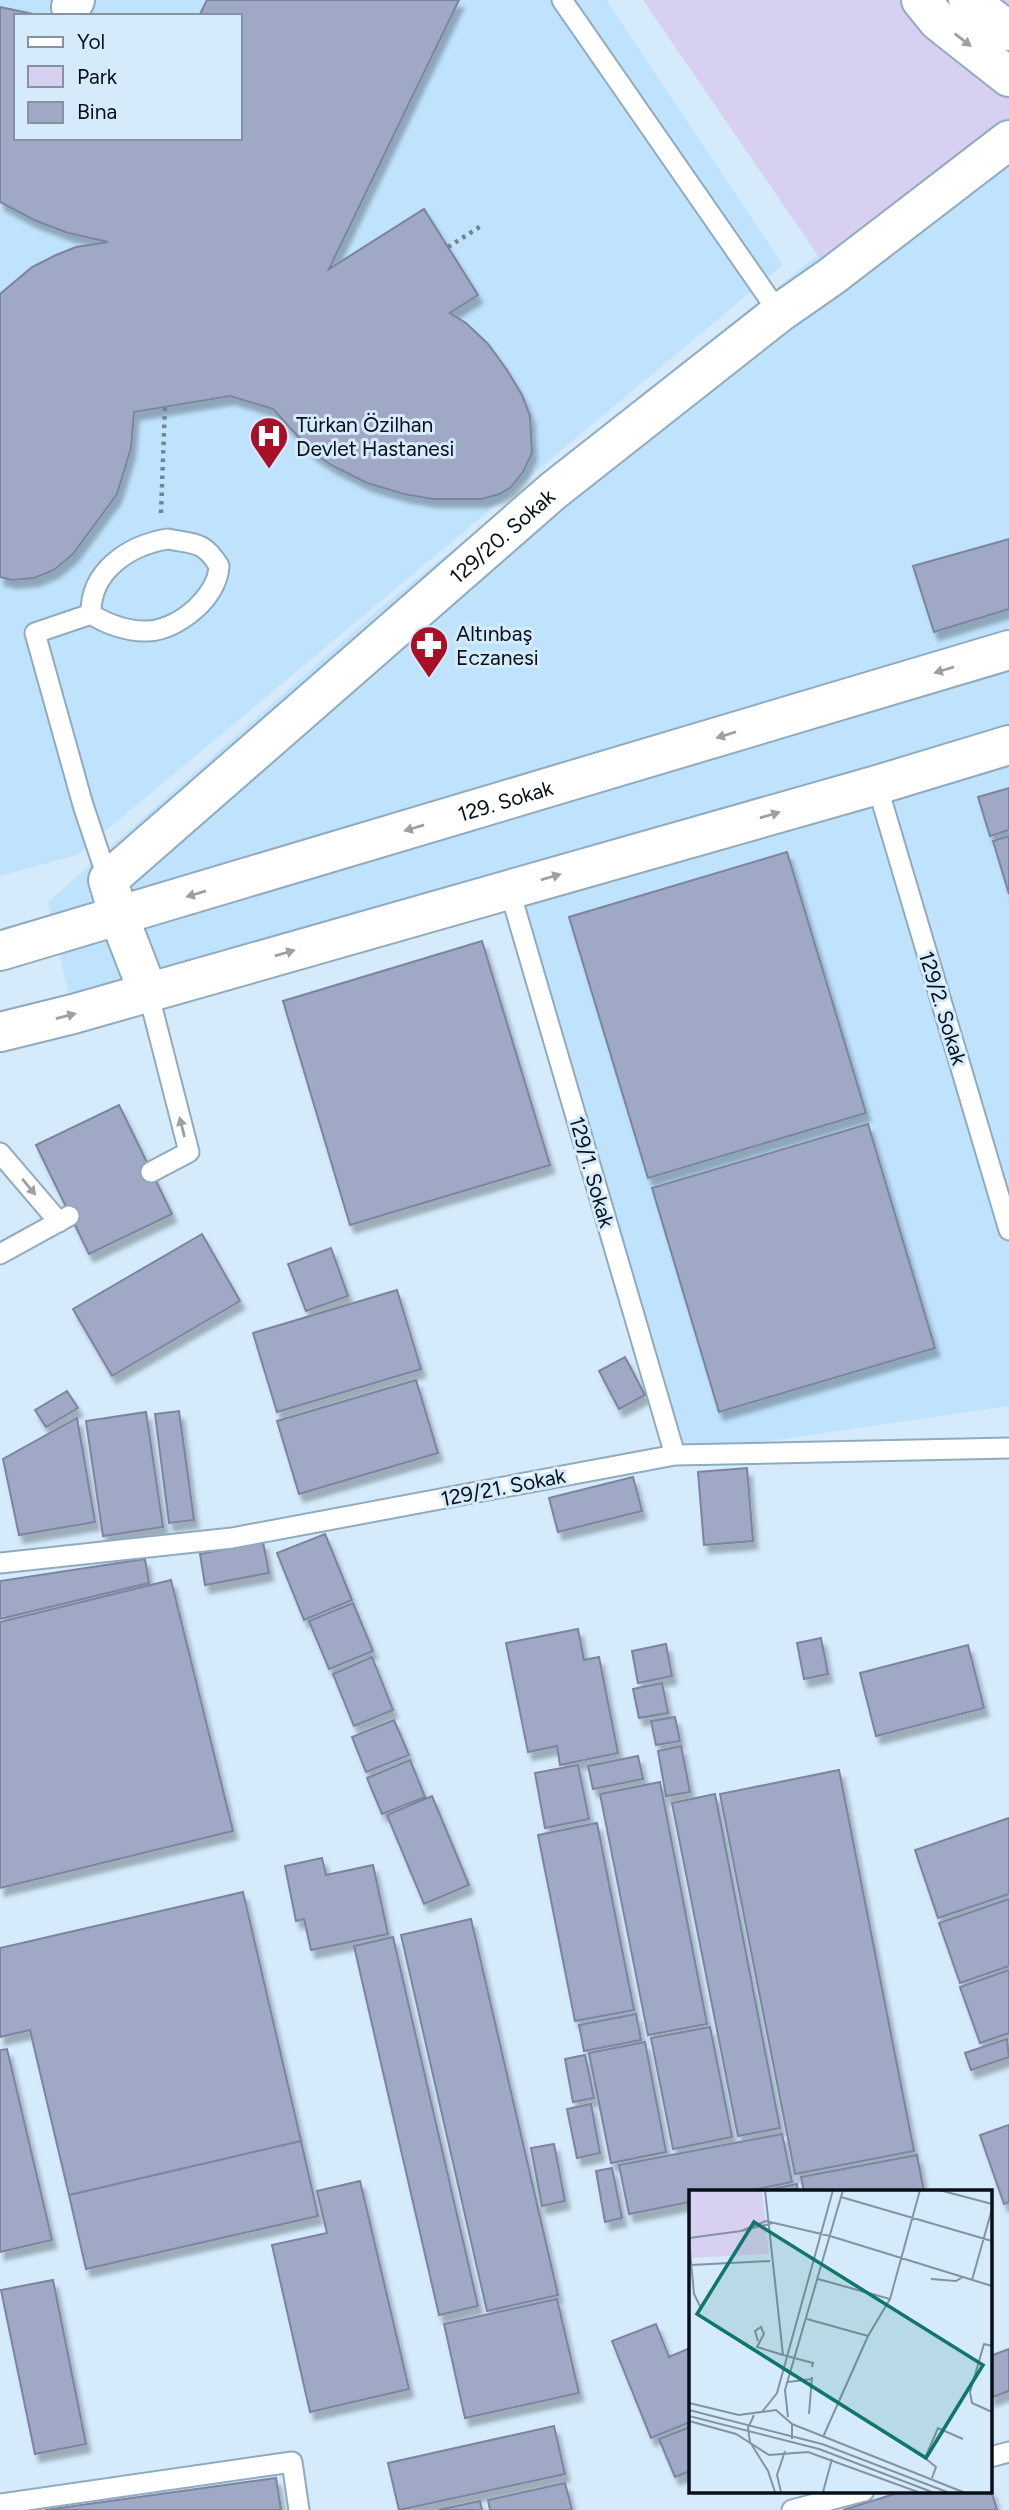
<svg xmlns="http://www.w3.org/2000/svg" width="1009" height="2510" font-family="Figtree,sans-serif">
<defs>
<filter id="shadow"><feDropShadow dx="4.5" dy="8" stdDeviation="2" flood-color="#0004"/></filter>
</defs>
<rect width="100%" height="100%" fill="#d5ebfc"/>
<!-- built -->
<path fill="#c0e3fd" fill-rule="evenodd" d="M0,0H606L783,265L77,855L0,876ZM16,16H240V138H16Z
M1009,100V1406L675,1455L509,889L73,1014L48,902L378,610Z"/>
<!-- green -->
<path fill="#d8d0f0" d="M643,0H1009V140L832,276Z"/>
<!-- building -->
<path fill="#9fa8c4" stroke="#7b849f" stroke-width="2" filter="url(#shadow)" d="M207,0H459L329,269L424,209L478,295L450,313L466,323L488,344L507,370L522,395L530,416L532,453L523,472L511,487L500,494L482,499H432L404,494L367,483L333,466L313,453L273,409L230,396L134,412L131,448L117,494L73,554L54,570L34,578L12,580L0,577V294L32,267L56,255L76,247L108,242L68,233L34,220L0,202V7L43,16H16V138H240V16H199Z
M1009,539V609L934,632L913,566Z
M1009,788V830L990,836L978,797Z
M1009,836V894L993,841Z
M787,852L866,1113L648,1178L569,917Z
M482,941L550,1165L350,1225L283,1001Z
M119,1105L172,1214L89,1254L36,1145Z
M868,1124L935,1348L719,1412L652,1188Z
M202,1234L240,1301L112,1376L73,1309Z
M331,1248L348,1296L306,1311L288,1264Z
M397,1290L421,1369L277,1412L253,1333Z
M625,1357L645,1395L619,1409L599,1371Z
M416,1380L438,1453L299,1494L277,1421Z
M67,1391L78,1408L46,1427L35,1410Z
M179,1411L194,1520L169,1523L155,1414Z
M146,1412L163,1527L103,1536L86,1421Z
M77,1418L95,1522L19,1535L3,1459Z
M747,1468L753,1541L704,1545L698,1472Z
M633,1477L642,1511L558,1532L549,1498Z
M325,1534L352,1600L304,1620L277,1553Z
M263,1542L269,1573L205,1585L200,1554Z
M145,1559L149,1583L0,1619V1581Z
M171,1580L233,1831L0,1888V1622Z
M353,1603L373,1651L329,1669L309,1621Z
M578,1629L584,1660L599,1657L618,1753L560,1765L557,1746L528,1752L506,1643Z
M821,1638L828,1674L804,1679L797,1643Z
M666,1644L672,1676L638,1683L632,1651Z
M968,1645L984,1708L876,1736L860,1673Z
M372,1657L393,1710L354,1726L333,1674Z
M662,1683L668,1713L639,1718L633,1689Z
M675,1717L680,1741L656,1745L651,1721Z
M394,1720L409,1755L366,1772L352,1737Z
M681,1746L690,1792L666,1796L658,1751Z
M638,1756L643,1779L593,1789L588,1766Z
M410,1760L425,1797L382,1814L367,1778Z
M578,1765L589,1819L545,1828L535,1773Z
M839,1770L914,2151L795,2174L720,1794Z
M660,1782L707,2024L648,2035L600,1794Z
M715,1794L780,2128L738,2136L672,1803Z
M432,1796L469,1885L424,1904L387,1815Z
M1009,1818V1894L938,1918L915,1850Z
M597,1823L634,2010L575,2021L538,1835Z
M322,1858L326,1875L373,1865L388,1934L311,1950L304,1919L296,1921L285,1866Z
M243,1892L301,2141L69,2195L30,2030L0,2037V1948Z
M1009,1899V1966L960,1983L939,1923Z
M471,1919L558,2295L487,2311L401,1935Z
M393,1937L478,2306L439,2315L354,1946Z
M1009,1970V2033L980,2043L960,1987Z
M636,2014L641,2040L584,2051L579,2025Z
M710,2027L732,2137L673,2149L651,2038Z
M1007,2039L1009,2057L971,2070L965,2053Z
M645,2042L666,2152L611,2163L589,2053Z
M7,2049L52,2240L0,2252V2050Z
M585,2055L594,2098L573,2102L565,2059Z
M591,2104L600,2153L577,2158L567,2109Z
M1009,2125V2202L1004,2204L980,2135Z
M782,2134L792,2182L743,2192H690V2202L629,2214L619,2165Z
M301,2141L318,2216L86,2269L69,2195Z
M554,2144L565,2201L542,2206L531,2148Z
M917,2155L924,2192H804L801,2177Z
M612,2168L622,2218L605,2222L596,2171Z
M360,2181L409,2389L310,2412L272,2245L327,2233L317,2191Z
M797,2184L798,2192H757Z
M53,2280L86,2444L35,2454L1,2290Z
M557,2299L579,2393L465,2418L444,2324Z
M656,2324L669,2357L690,2348V2422L651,2438L612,2341Z
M1009,2349V2391L990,2398V2356Z
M554,2426L565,2474L399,2510L388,2463Z
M690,2427V2471L675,2477L659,2439Z
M276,2478L281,2510H45Z
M565,2483L572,2510H490L488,2500Z
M990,2487L997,2510H843L904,2491H990Z
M480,2501L482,2510H438Z"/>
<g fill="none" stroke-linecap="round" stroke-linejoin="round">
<!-- lane casing -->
<g stroke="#90aabe" stroke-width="23">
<path id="lane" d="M562,0L779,313
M168,539C194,544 204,541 219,566C218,597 178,630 148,631C129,632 106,624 91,614C90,570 130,545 168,539Z
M91,614L35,633L83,805L108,880
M877,785L1009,1230
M509,888L675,1455
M148,992L189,1152L151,1172
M0,1153L59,1222
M0,1254L69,1216
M0,1563L232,1538L675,1455L1009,1448
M990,2457L1009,2452
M0,2504L292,2462L299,2510
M792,2510L864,2491"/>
</g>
<!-- street casing -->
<g stroke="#90aabe" stroke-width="42">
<g id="street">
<path d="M921,0L938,21L1009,77"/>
<path d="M968,0L1009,31"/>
<path d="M71,7L75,0"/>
<path id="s1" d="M0,951L1009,650"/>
<path id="s2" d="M148,992L119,917L108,880L553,491L779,313L832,276L1009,140"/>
<path d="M0,1032L73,1014L877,785L1009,745"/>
</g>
</g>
<!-- path -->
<path stroke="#73838f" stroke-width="4.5" stroke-dasharray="3.5 5" stroke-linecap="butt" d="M448,247L481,226
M161,513L165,405"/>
<!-- lane -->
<use href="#lane" stroke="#fff" stroke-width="19"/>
<!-- street -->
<use href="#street" stroke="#fff" stroke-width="38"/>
</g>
<!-- one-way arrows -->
<defs><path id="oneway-solid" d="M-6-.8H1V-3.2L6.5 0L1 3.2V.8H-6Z" transform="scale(1.75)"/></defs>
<g fill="#9c9fa3">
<use href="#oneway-solid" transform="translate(963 40) rotate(38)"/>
<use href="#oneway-solid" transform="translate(944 670) rotate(163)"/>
<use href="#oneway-solid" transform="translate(726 735) rotate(163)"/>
<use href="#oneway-solid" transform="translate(770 815) rotate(-16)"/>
<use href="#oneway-solid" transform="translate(414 828) rotate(163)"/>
<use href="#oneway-solid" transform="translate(551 877) rotate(-16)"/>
<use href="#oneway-solid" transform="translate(196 894) rotate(163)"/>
<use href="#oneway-solid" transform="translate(285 953) rotate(-16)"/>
<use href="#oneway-solid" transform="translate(66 1016) rotate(-14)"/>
<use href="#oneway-solid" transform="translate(182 1127) rotate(-104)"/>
<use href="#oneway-solid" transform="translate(29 1187) rotate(50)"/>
</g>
<!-- icons -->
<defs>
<g id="hospital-pin" transform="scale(2.0125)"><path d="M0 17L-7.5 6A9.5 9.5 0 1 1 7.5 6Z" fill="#a81028" stroke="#d5ebfc"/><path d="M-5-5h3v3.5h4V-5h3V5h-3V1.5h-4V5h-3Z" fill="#fff"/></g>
<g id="pharmacy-pin" transform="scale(2.0125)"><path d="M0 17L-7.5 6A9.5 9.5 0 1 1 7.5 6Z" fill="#a81028" stroke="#d5ebfc"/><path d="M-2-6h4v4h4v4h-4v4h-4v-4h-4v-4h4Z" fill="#fff"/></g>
</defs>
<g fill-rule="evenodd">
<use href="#hospital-pin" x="269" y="436"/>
<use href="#pharmacy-pin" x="429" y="645"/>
</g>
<g text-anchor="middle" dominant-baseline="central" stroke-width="6" stroke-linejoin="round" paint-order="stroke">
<!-- poi labels -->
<g font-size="21" fill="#071018" stroke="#d5ebfc" text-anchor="start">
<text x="296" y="424">Türkan Özilhan<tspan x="296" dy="24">Devlet Hastanesi</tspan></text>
<text x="456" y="633">Altınbaş<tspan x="456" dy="24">Eczanesi</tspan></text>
</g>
<!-- street labels -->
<g font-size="21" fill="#071018" stroke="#d5ebfc">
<text stroke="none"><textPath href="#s2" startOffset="642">129/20. Sokak</textPath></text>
<text stroke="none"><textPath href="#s1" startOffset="527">129. Sokak</textPath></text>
<text transform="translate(943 1008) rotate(73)">129/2. Sokak</text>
<text transform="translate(592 1172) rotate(74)">129/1. Sokak</text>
<text transform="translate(503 1487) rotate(-11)">129/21. Sokak</text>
</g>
</g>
<!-- overview -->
<g transform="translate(689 2190)">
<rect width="303" height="303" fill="#d5ebfc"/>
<path d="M0,0H73L80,64L0,68Z" fill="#d8d0f0"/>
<path fill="none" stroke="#8393a1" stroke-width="2" d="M76,0L94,165L124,173L123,177M250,0L303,14M152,7L303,51M84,33L52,41L77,31L141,46L303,96M0,48L52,41M0,50L5,104L12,118M2,75L81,71M129,89L201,109M242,89L267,91L274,87M283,90L303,19M118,129L179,146M69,151L66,141L72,137L75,144L68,157L94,165M303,156L295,154L281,202L283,213L303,222M99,192L123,189M0,213L50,225L87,220L103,234V249M0,220L133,254L258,302M73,222L88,203L144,0M120,224L123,187M65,225L59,238L61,252L79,281L86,302M0,226L130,259L243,302M99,227L96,200L154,0M0,231L47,244L80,265L119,262L229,302M103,234L274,302M134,247L179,146L201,109L231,0M243,288L247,277L236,268L249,238L274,249M92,302L88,285L96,261M134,302L143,269"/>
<path fill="#0f766e" fill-opacity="0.15" stroke="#0f766e" stroke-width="3.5" d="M65,32L294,175L237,268L8,124Z"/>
<rect width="303" height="303" fill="none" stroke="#071018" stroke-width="3.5"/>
</g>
<!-- legend -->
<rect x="14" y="14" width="228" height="126" fill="#d5ebfc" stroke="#8393a1" stroke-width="2"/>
<rect x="28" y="37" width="35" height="10" fill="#ffffff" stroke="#8393a1" stroke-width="2"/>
<text x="77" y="49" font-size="21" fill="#071018">Yol</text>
<rect x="28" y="66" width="35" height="21" fill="#d8d0f0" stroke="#8393a1" stroke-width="2"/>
<text x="77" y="84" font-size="21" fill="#071018">Park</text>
<rect x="28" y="102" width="35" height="21" fill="#9fa8c4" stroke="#8393a1" stroke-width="2"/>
<text x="77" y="119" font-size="21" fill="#071018">Bina</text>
</svg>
